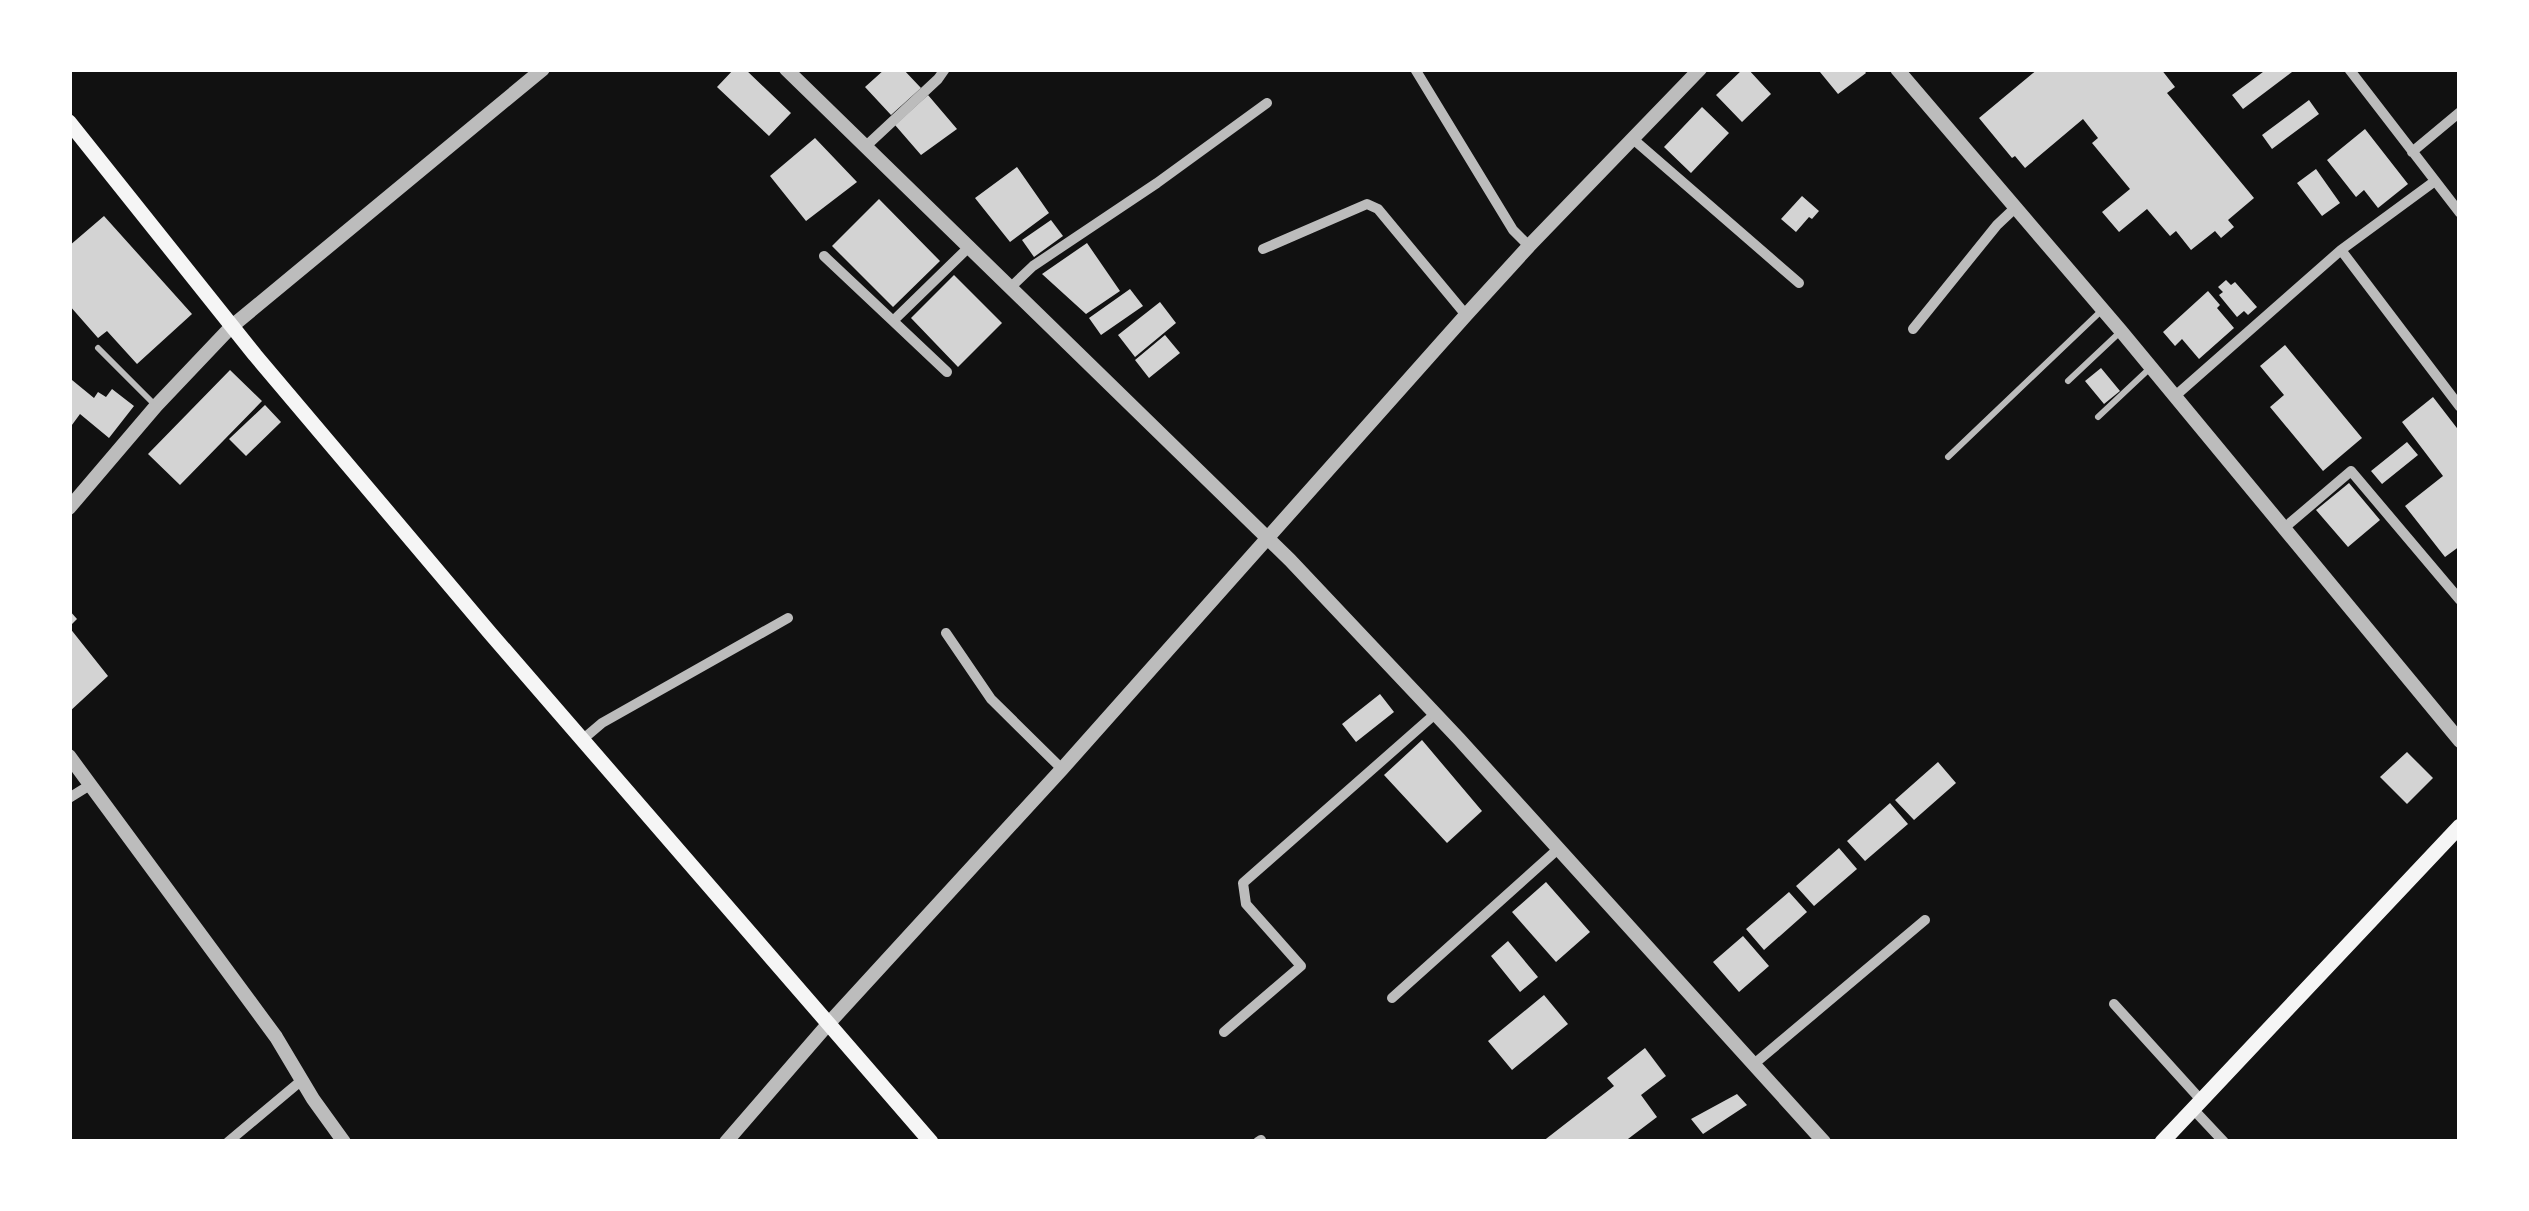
<svg xmlns="http://www.w3.org/2000/svg" width="2529" height="1211" font-family="Montserrat,sans-serif">
<rect width="100%" height="100%" fill="#111"/>
<!-- building -->
<path fill="#d3d3d3" d="M734,69H745L791,113L769,136L717,87Z
M885,69H903L921,88L891,115L865,87Z
M1743,69H1748L1771,94L1742,122L1716,95Z
M1824,69H1863L1866,73L1838,94L1820,72Z
M2038,69H2161L2175,87L2167,93L2254,198L2228,220L2234,227L2221,238L2215,231L2191,250L2176,231L2170,236L2147,209L2119,232L2102,212L2130,189L2092,143L2098,138L2083,119L2025,168L2015,156L2012,158L1979,118Z
M2267,69H2296L2243,109L2232,95Z
M928,95L957,129L921,155L895,125Z
M2309,100L2319,114L2272,149L2262,135Z
M1702,107L1729,133L1691,173L1664,147Z
M2365,129L2408,184L2378,208L2364,190L2356,197L2327,160Z
M815,138L857,182L806,221L770,176Z
M1017,167L1049,213L1010,242L975,198Z
M2316,169L2340,203L2322,216L2297,183Z
M1802,196L1819,211L1812,219L1809,217L1796,232L1781,219Z
M879,199L940,261L893,307L832,246Z
M104,216L192,314L137,364L107,331L98,338L69,305V246Z
M1051,220L1063,236L1034,257L1022,240Z
M1087,243L1120,291L1086,314L1042,274Z
M954,275L1002,323L958,367L911,318Z
M2226,280L2231,285L2235,282L2257,307L2248,315L2244,311L2237,317L2219,295L2223,292L2218,287Z
M1130,289L1143,306L1101,335L1089,318Z
M2208,291L2220,305L2217,308L2234,328L2199,359L2182,339L2175,346L2163,332Z
M1160,302L1176,323L1135,357L1118,335Z
M1165,335L1180,353L1149,378L1135,360Z
M2285,345L2362,438L2323,471L2270,407L2284,395L2260,366Z
M2101,368L2120,391L2104,404L2085,381Z
M230,370L262,401L180,485L148,454Z
M72,380L94,398L98,392L106,397L112,389L134,406L109,438L80,414L69,429V383Z
M2433,397L2460,432V546L2445,557L2405,506L2443,476L2402,422Z
M265,405L281,422L246,456L229,439Z
M2407,442L2418,455L2382,484L2371,471Z
M2349,483L2380,520L2348,547L2316,510Z
M69,610L77,619L69,627L108,676L69,712Z
M1380,694L1394,712L1356,742L1342,724Z
M1422,740L1482,811L1447,843L1384,775Z
M2407,752L2433,778L2407,804L2380,777Z
M1938,762L1956,783L1914,820L1895,800Z
M1890,803L1908,824L1865,861L1847,841Z
M1839,848L1857,869L1814,906L1796,886Z
M1546,882L1590,932L1556,962L1512,912Z
M1789,892L1807,912L1764,950L1746,929Z
M1743,936L1769,966L1739,992L1713,962Z
M1508,941L1538,977L1520,992L1491,956Z
M1544,995L1568,1024L1512,1070L1488,1041Z
M1645,1048L1666,1076L1641,1095L1657,1117L1624,1142H1542L1614,1086L1607,1078Z
M1737,1094L1747,1105L1703,1134L1691,1119Z"/>
<g fill="none" stroke-linecap="round" stroke-linejoin="round">
<!-- service -->
<path stroke="#bcbcbc" stroke-width="6" d="M98,348L155,405
M2068,381L2119,333
M2098,417L2148,370
M1948,457L2100,312"/>
<!-- minor -->
<path stroke="#bcbcbc" stroke-width="10" d="M1415,69L1513,230L1529,246
M2349,69L2460,213
M1633,139L1799,283
M865,147L938,79L945,69
M2412,152L2460,112
M1263,249L1367,204L1378,209L1466,315
M2341,250L2460,407
M824,256L893,321
M1012,286L1033,266L1157,183L1267,103
M1913,329L1997,225L2015,208
M947,372L893,321L970,246
M2174,397L2341,250L2435,181
M2283,529L2351,471L2460,600
M946,633L991,699L1062,769
M582,740L602,723L788,618
M69,798L90,785
M1392,998L1558,849
M2114,1004L2201,1100
M1224,1032L1301,966L1246,904L1243,883L1435,714
M1754,1064L1925,920
M2193,1109L2224,1142
M228,1142L302,1080
M1258,1142L1261,1140"/>
<!-- tertiary -->
<path stroke="#bcbcbc" stroke-width="14" d="M786,69L1290,560L1459,739L1824,1142
M1897,69L2121,331L2460,741
M69,508L156,406L231,327L543,69
M69,756L276,1037L313,1099L344,1142
M726,1142L829,1023L1062,769L1466,315L1529,246L1700,69"/>
<!-- secondary -->
<path stroke="#f5f5f5" stroke-width="15" d="M69,122L255,355L490,633L931,1142
M2162,1142L2460,826"/>
</g>
<!-- border -->
<rect width="2529" height="1211" fill="none" stroke="#ffffff" stroke-width="144"/>
</svg>
